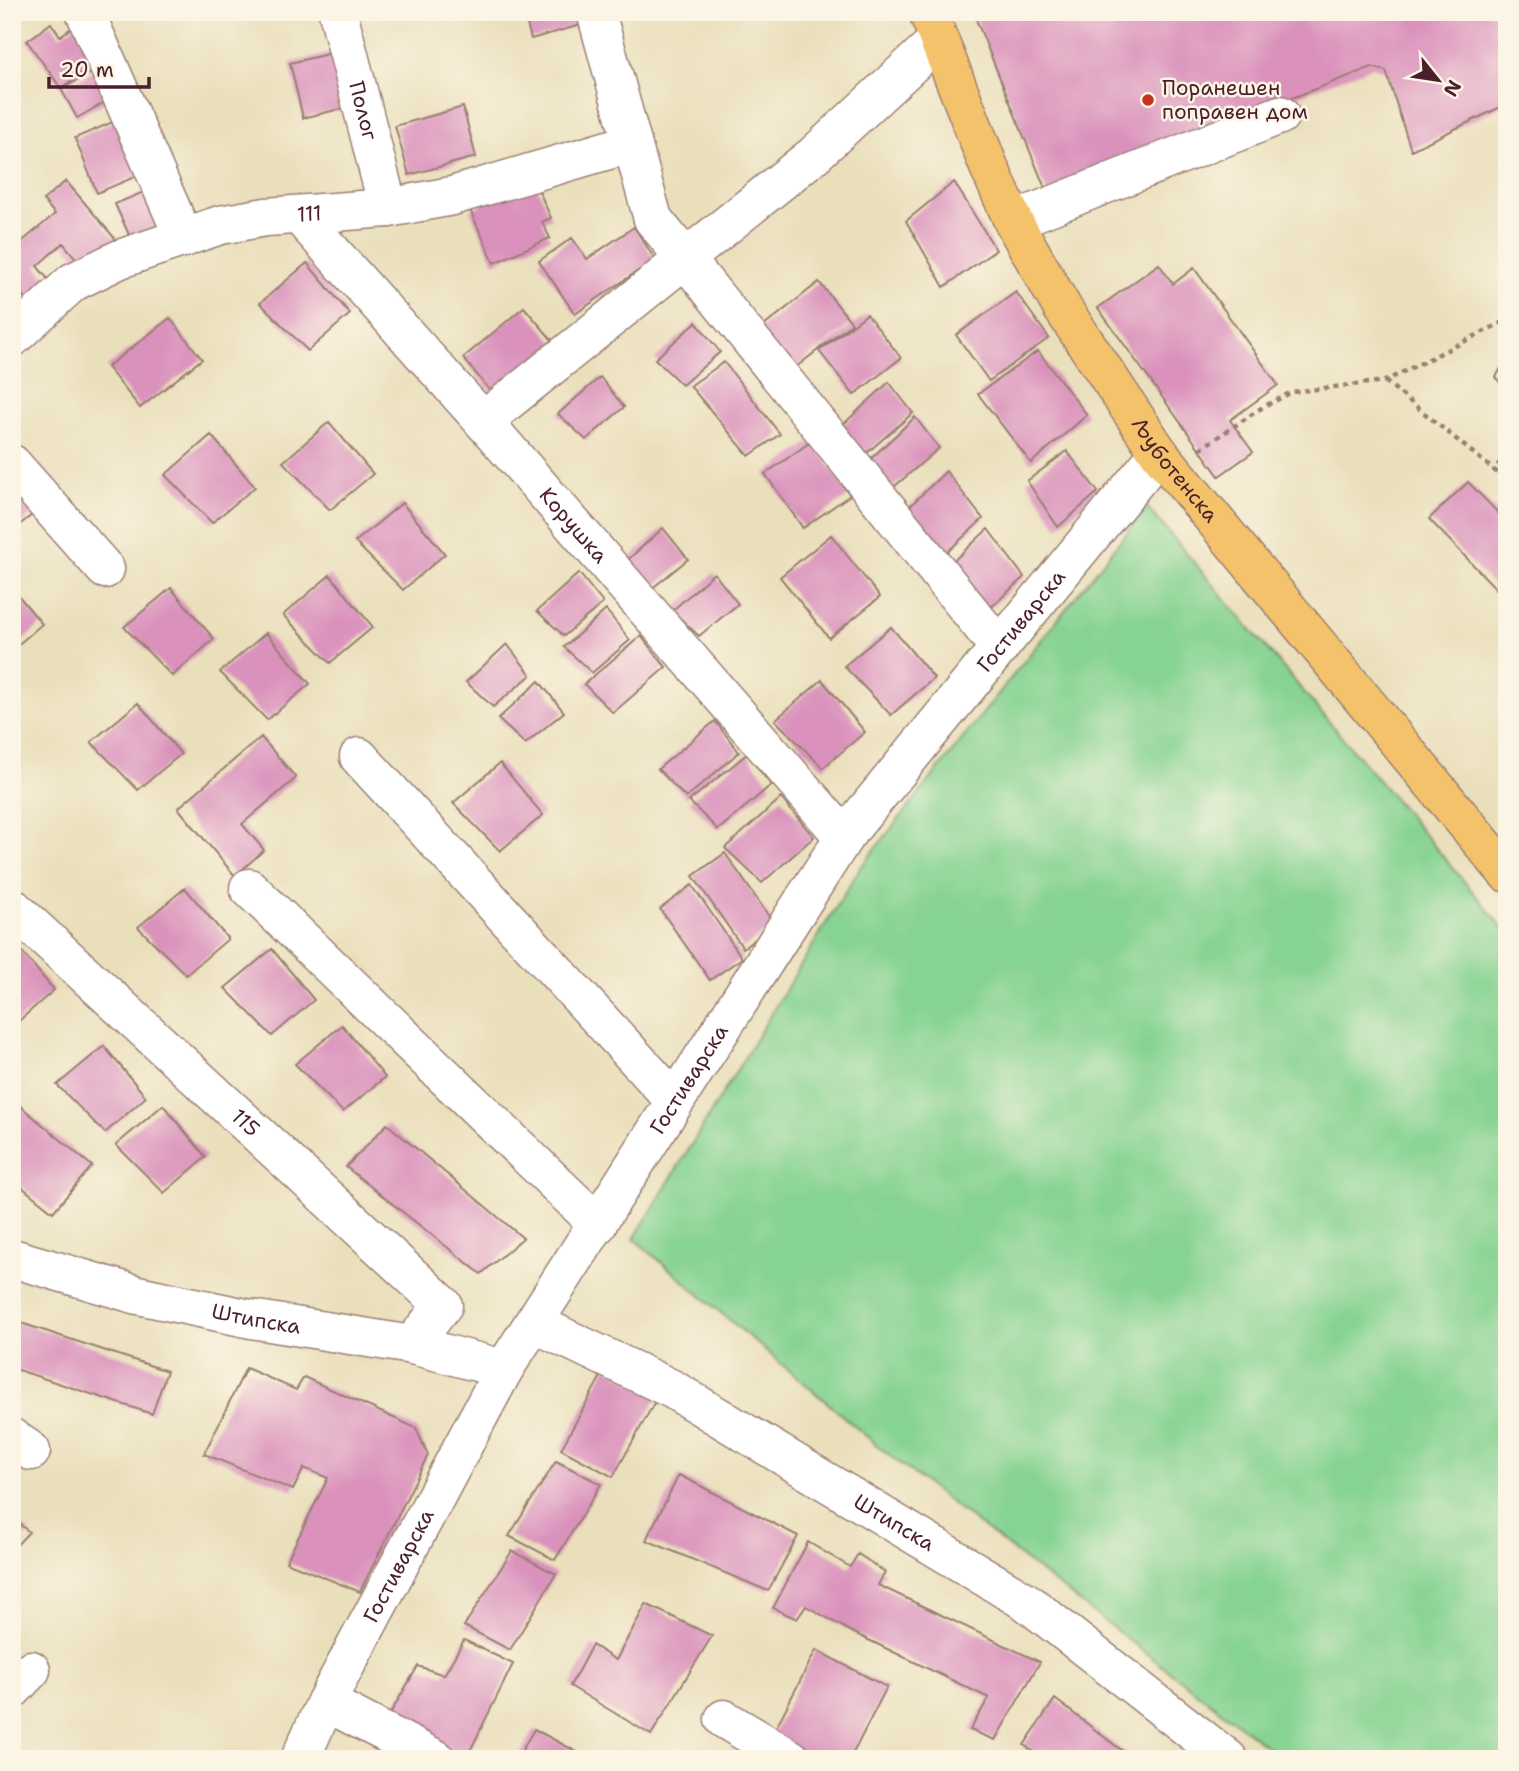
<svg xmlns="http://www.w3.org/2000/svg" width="1519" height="1771" font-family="'Shantell Sans',sans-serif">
<rect width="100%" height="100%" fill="#fcf5e5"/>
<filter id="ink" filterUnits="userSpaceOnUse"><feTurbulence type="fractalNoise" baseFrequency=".0143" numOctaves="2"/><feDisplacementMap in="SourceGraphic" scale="14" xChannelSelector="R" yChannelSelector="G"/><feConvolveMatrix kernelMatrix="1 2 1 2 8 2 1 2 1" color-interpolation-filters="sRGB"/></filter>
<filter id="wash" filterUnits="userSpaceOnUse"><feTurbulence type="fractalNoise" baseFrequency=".00686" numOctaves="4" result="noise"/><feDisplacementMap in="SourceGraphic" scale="28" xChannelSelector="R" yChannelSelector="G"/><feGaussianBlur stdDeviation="1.57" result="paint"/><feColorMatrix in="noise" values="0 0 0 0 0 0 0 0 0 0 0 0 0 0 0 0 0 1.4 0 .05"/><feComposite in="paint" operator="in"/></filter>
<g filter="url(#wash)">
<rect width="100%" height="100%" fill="#eadfbb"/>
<!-- green -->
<path fill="#86d392" stroke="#68795e" stroke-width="2" d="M1147,507L1507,932V1759H1283L884,1451L634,1239L860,868Z"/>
<g id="blocks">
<!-- building -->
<path fill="#da92bc" d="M524,12H585L588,23L531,39Z
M973,12H1507V104L1411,150L1386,71L1372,67L1047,193Z
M51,23L60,36L77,24L102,58L61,88L27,41Z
M340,51L353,106L303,118L290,63Z
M98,69L114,97L77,118L61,89Z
M463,107L476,157L409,175L395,126Z
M127,116L149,171L97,193L75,138Z
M534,180L551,218L542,222L550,238L494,263L470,210Z
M66,181L117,241L85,269L63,243L37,266L52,284L30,304L12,283V250L55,214L43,200Z
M954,182L996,250L944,287L906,221Z
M158,186L176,230L135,248L115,204Z
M634,227L655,259L575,314L539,261L572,238L587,259Z
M307,263L350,314L308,351L260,303Z
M1159,264L1173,284L1194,268L1278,385L1230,420L1253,452L1219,476L1098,308Z
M819,282L852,323L791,371L759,330Z
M1016,292L1049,338L989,381L956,335Z
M524,307L558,347L497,399L463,358Z
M867,314L901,358L854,395L819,351Z
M170,318L202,359L140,408L107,367Z
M696,322L720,352L682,385L655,359Z
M1038,351L1087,415L1031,463L978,394Z
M1507,358V393L1496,377Z
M724,362L780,434L749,456L690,386Z
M600,377L624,407L586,440L558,414Z
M889,382L913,413L862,457L837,430Z
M915,417L939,448L888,492L863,466Z
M329,422L373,474L330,510L283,462Z
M211,435L255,487L212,523L165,475Z
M812,441L850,495L803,528L765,474Z
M1067,451L1098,492L1058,527L1027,481Z
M946,471L983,519L945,554L907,509Z
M1468,482L1507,522V600L1429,519Z
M12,489L33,514L12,531Z
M402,503L445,554L403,590L355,542Z
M663,528L688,559L649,591L622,565Z
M988,529L1024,577L986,612L948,566Z
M831,535L880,597L829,638L780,577Z
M579,573L603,603L564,636L537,611Z
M714,573L738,604L699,636L672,611Z
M330,575L373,627L330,663L283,615Z
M12,588L42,624L12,650Z
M171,588L214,639L172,676L124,627Z
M606,610L630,640L592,673L564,647Z
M891,627L934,678L891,715L844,666Z
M266,633L310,684L267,720L220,672Z
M641,636L666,667L613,713L584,684Z
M507,644L531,675L493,707L466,682Z
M822,680L865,732L823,768L775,720Z
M539,681L564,712L525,744L498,719Z
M138,703L181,754L138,790L91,742Z
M715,721L739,752L686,798L658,769Z
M261,737L296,778L242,824L264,850L235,876L178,808Z
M747,754L771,785L718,830L689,801Z
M500,763L543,815L500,851L453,803Z
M781,798L814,837L762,883L725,848Z
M725,853L775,925L743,948L693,876Z
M692,885L742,958L710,980L660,909Z
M185,888L228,939L186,975L138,927Z
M12,940L54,990L12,1027Z
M272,949L314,1000L272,1036L225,988Z
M342,1025L385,1077L343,1112L295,1064Z
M104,1046L146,1097L105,1133L57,1085Z
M12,1099L92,1166L53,1212L12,1179Z
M163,1105L206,1157L164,1193L116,1145Z
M387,1124L523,1238L481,1274L346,1167Z
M12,1320L167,1371L152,1414L12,1368Z
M606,1367L658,1396L613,1477L561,1449Z
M246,1368L296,1390L304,1377L416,1428L428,1455L360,1592L286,1562L328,1478L304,1468L293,1490L204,1454Z
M556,1461L601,1484L555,1560L509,1536Z
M679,1475L798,1536L768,1591L646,1540Z
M12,1517L29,1532L12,1550Z
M808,1542L850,1567L858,1554L885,1572L878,1585L1040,1662L995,1740L970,1730L989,1698L852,1632L806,1606L797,1619L773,1608Z
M512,1551L556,1574L510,1650L464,1626Z
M646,1604L712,1636L651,1735L570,1686L592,1645L616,1660Z
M464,1640L513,1664L467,1757L387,1719L418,1666L444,1675Z
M816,1650L887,1687L850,1759H807L770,1739Z
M1055,1699L1133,1759H1043L1024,1745Z
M534,1729L590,1759H517Z"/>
</g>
</g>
<g filter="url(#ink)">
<use href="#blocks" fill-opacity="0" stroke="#9a7f73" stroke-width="2"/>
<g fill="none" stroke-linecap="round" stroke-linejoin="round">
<!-- minor casing -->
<g stroke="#9a7f73" stroke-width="41">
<g id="minor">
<path d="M85,12L184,238"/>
<path id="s1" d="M338,12L388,208"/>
<path d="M596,12L653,219L998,646"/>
<path id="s2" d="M300,216L483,421L844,837"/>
<path d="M1013,221L1280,115"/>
<path id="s3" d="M12,338L73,282L120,259L220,225L266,217L388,208L452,196L632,143"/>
<path d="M483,421L814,155L938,40"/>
<path d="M12,464L105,569"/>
<path d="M359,757L675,1101"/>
<path d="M249,888L598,1224"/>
<path id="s4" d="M12,907L443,1305L412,1345"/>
<path id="s5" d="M12,1258L138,1295L251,1319L412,1345L504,1369"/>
<path id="s6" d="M536,1324L672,1389L1028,1603L1228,1759"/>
<path d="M12,1438L31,1451"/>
<path d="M12,1690L31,1670"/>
<path d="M326,1702L436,1759"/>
<path d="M724,1719L791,1759"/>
<path id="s7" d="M300,1759L326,1702L504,1369L844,837L1159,453"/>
</g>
</g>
<!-- major casing -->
<g stroke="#9a7f73" stroke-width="41">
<g id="major">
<path id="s8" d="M928,12L989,167L1013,221L1063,309L1159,453L1507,873"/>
</g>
</g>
<!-- path -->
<path stroke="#9a7f73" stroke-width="4.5" stroke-dasharray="5 5" stroke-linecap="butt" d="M1385,381L1494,470
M1200,449L1263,407L1292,392L1385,381L1507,320
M1507,454L1494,470L1507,481"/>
<!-- minor -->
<use href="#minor" stroke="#fff" stroke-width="38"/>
<!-- major -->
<use href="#major" stroke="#f3c26a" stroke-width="38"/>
</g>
</g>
<!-- markers -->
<circle fill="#c8321e" stroke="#fcf5e5" stroke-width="2.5" cx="1148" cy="100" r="7"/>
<g text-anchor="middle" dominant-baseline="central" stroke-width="5" stroke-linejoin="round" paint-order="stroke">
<!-- poi labels -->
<g font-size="21" fill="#4a1f2b" stroke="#fcf5e5" text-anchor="start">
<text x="1162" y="88">Поранешен<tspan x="1162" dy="24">поправен дом</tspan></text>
</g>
<!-- street labels -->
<g font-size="21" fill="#4a1f2b" stroke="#fcf5e5">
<text stroke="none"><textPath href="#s1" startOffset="102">Полог</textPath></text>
<text stroke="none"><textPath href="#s3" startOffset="331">111</textPath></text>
<text stroke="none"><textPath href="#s8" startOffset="523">Љуботенска</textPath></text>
<text stroke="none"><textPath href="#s2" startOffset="413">Корушка</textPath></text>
<text stroke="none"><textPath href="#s7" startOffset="1351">Гостиварска</textPath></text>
<text stroke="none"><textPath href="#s7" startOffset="784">Гостиварска</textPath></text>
<text stroke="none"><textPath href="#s4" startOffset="318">115</textPath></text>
<text stroke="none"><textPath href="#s5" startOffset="252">Штипска</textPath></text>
<text stroke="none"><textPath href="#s6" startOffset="410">Штипска</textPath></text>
<text stroke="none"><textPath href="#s7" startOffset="217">Гостиварска</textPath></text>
</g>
</g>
<!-- margin -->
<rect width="1519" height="1771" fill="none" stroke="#fcf5e5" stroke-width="42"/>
<!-- north arrow -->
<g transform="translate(1438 80) rotate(120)" stroke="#fcf5e5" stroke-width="5" paint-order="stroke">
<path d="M0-5L12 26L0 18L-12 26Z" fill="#4a1f2b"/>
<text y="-10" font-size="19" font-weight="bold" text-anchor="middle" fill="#4a1f2b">N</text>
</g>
<!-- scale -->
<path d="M49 77v10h100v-10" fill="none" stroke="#4a1f2b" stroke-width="3.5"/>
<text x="60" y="77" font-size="21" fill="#4a1f2b" stroke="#fcf5e5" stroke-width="5" paint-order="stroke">20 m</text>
</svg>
